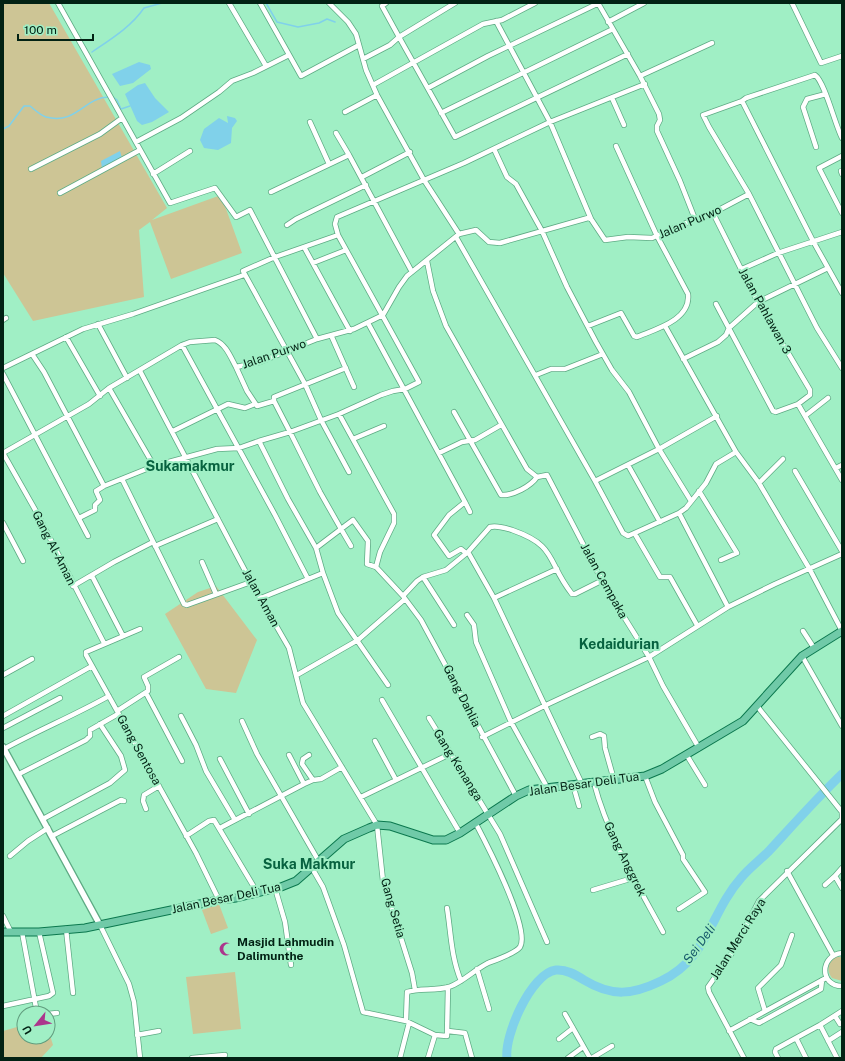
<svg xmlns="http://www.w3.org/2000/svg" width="845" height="1061" font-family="'Public Sans',sans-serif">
<rect width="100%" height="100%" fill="#a0efc5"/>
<!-- green -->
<path fill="#cdc595" d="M3,3H49L167,208L152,220L221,195L242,253L171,279L150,222L139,230L144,297L33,321L3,273Z
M216,586L257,640L236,693L206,689L165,614L198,592Z
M219,904L228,928L211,934L202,910Z
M836,957H842V981L832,978C826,970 828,962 836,957Z
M235,972L241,1029L193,1034L186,977Z
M24,1025V1037H48V1029L53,1045L41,1058H4L3,1031Z"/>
<!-- water -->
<path fill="#80d1ea" d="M139,62L150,65L151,69L133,83L120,86L112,74Z
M145,83L155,98L169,112L152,122L142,125L137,121L125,94L138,85Z
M227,116L235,118L237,121L232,128L231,143L218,150L204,148L200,140L204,129L219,118L228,123Z
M120,151L122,158L102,169L101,161Z"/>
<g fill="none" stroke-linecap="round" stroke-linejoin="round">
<!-- stream -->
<path stroke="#80d1ea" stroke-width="1.5" d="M266,3L277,22L298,27L319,23L327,19L335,22
M92,52C111,39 131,27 144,8L162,3
M113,97L117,100L121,109L130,106
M3,129L9,126L24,106H30C34,109 40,115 46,117C77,125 84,97 109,97"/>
<!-- river -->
<path stroke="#80d1ea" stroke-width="9" d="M507,1058C504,1036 531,973 556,970C566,969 576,975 584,980C612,997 632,995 661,981C708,959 710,913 741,878C749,868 760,860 769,851C793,825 816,799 842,774"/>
<!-- minor casing -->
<g stroke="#5eab84" stroke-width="6">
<path id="minor" d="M58,3L170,203L215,188L236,217L250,210L317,339
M229,3L266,66
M260,3L301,76L359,45
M329,3L348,22L356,34L366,70L377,95L424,180L459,234
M455,3L399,37L455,137L628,54
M598,3L640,76L659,114L660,120L657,126V131L680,181L695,219
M792,3L821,63L842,56
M496,21L550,122L591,219L605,240L628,237L652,238L695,219L713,213L749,194
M608,22L644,3
M363,59L390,45L399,37L382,6L386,3
M640,76L712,43
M373,85L483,24L502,20L535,3
M428,88L488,56L599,3
M612,98L624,125
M742,101L813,241L842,293
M345,112L377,95
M441,113L613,29
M310,122L329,164
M842,138C835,125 825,82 815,75L746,98L742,101L703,115L709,127L749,194L817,328L842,368
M136,142L181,118L219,92L232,81L253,73L289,55
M816,147L803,107L807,99L826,94
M494,149L507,177L516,184L542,231L567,287L596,342L612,370L629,392L659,449L691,501
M349,155L412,272
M842,156L819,168L842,213
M31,169L100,134L122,118
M841,171L842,174
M153,174L190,151
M362,177L410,152
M271,192L349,155L336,133
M60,193L140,150
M713,213L755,297L810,390V395L798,404L776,412L773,411L716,304
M287,225L296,219L366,185
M338,235L275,257L243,271L305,384L321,420L349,472
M456,237L595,481L659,449L717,416
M304,247L350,331
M427,261L433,291L446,326L527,469L537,477L547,475L606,588L649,657L663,686L699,748
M313,263L346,250
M742,269L778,253L842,232
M3,320L6,318
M368,323L465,502L449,515L434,535L449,556L461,549L466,553
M98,324L127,378
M588,326L621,313L634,336L637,337C656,329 691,320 688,294L657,236L616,146
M665,326L736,452L759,483L809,568L842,631
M331,335L354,387
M66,337L100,396
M182,345L275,515L308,579
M32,354L44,372L104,486L154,466L217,449L239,448L259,441L288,499L316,548L323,573L338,613L388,685
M683,359L718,342L726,335L729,328L758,302L828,268
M236,367L247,391L257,406L274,401V397L346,368
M3,368L83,329L133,314L244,275
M140,371L251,582L289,648L303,703L377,825L383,881L412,973L415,990
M3,374L88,536
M536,375L551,369H565L603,354
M109,388L154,466
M274,401L290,432L339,414L381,395L393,391L405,389L419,382L338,235L335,224L337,217L464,163L550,122L645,84
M798,404L842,480
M454,412L501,495C513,496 531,486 537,477
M339,414L394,514V523L380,552L376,567L403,596L421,620L516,796
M805,416L828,398
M173,431L228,404L245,408L255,404
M353,439L384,426
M259,441L290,432L320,492L341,529L316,548
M3,453L89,404L109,388L182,345L190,342L215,340C226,344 231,358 236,367L260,362L317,339L354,329L383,315L399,287L407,276L459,234L476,230L489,242L500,243L588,218L591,219
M3,453L37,513L104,643
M439,453L462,442L475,440L501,425
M628,465L660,522
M836,468L842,465
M795,471L842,551
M122,479L184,604L187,605L251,582
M595,481L623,533L628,536L679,513L686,508L706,483L716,464L736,452
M759,483L783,459
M699,491L737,553L721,560
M465,502L470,512
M679,513L728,607
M79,518L95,510V505L100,500L96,491L104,486
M3,523L23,561
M635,534L660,577H670L697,625
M155,546L218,519
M351,546L341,529L353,520L368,541L367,564L376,567
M202,562L216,594
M92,576L123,636
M423,577L454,625
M73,586L114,562L153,542
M403,596L417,581L423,577L446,570L468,552
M261,598L323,573
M494,598L557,569
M467,615L474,625L476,642L511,722L547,787
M140,629L86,652V655L196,853L219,900
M803,631L814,648
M802,656L842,726
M3,675L32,659
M297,675L358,640L405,599
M146,693L182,761
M382,700L460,833
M757,706L842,812V818
M117,711L148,691V686L144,677L179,657
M3,716L92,666
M181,716L196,745L206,771L235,820
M429,718L500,834L547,942
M242,721L257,754L318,860
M3,728L60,698
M482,737L544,706L649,657L728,607L775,584L842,554
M592,737L600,734L604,736L605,748L614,780
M375,741L396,780
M4,749C39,730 75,715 109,696
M686,754L705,785
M289,755L304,784
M309,755L303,759L302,764L313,780
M220,759L249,814
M19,774L86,740L90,736V730L118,714
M645,776L655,802L683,855V859L705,892L679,909
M594,783C608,836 637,884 663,932
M582,784L494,598L468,552L490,527C497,525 505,528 512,530C558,546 546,561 572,594H575L603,580
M573,785L579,806
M361,797L450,754
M146,809L143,801L144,795L159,786
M43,819L110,783L125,770L121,756L100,724
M220,828L304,784L313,780L321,779L342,767
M52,836L121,800L124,801
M186,836L209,821L214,820L257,892
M10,856L28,841L48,828
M312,868L323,887L344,945L363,1012L406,1021L435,1035L447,1036L448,987
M842,868L835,876L842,888
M787,871L833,955
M825,885L835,876
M275,888L285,922L291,965
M593,890L633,878
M447,908C451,933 451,957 461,981
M3,916L11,932
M100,925L129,984L134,1002L140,1058
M66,929L73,993
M22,932L37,1013
M842,953C820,955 819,986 842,986
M477,969L489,1009
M3,1006L49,996L53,993L39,932
M765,1011L758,988L781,965L792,935
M48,1014L57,1013
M565,1014L590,1058
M835,1016L840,1024
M750,1019L759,1023L821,989L822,980
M406,1021L407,992C420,988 435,991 449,987C463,982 474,970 488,963C496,960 516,953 520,947C531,929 485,841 475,822
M448,1031L465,1033L472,1058
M729,1031L826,978
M137,1035L159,1031
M559,1039L573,1028
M828,1041L842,1032
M192,1058L225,1055
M400,1058L409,1023
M428,1058L435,1035
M568,1058L583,1047
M592,1058L612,1046
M744,1058L709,992L708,987L732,953L759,901L842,819
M778,1058L775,1052L776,1049L796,1038
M806,1058L796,1038L820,1025
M837,1058L820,1025L842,1011"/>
</g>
<!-- tertiary casing -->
<g stroke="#5eab84" stroke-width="8">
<path id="tertiary" d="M3,747L100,925"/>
</g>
<!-- primary casing -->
<g stroke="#0b784e" stroke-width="9">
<path id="primary" d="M3,932H39L85,928L219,900L236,898L281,887L296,881L344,839L369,828L377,825L390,826L433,840H446L460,833L516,796L529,790L645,776L662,769L743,721L802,656L842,631"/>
</g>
<!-- minor -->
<use href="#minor" stroke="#fff" stroke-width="4.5"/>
<!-- tertiary -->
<use href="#tertiary" stroke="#fff" stroke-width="5.5"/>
<!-- primary -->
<use href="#primary" stroke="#70caa8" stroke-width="7"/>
</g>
<!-- icons -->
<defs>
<g id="mosque-bare" transform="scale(1.08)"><path d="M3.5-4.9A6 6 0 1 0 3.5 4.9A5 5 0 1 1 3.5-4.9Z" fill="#ac358c" stroke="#a0efc5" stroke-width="2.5" paint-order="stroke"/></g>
</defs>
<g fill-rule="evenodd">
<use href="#mosque-bare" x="226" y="949"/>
</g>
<g text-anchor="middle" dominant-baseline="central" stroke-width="4" stroke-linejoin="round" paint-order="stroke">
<!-- street labels -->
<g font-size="12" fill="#022214" stroke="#a0efc5">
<text transform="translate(690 222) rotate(-23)">Jalan Purwo</text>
<text transform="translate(765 311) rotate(61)">Jalan Pahlawan 3</text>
<text transform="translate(274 354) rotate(-19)">Jalan Purwo</text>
<text transform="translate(54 548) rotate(63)">Gang Al-Aman</text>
<text transform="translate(604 581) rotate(61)">Jalan Cempaka</text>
<text transform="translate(261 598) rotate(61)">Jalan Aman</text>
<text transform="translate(462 696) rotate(63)">Gang Dahlia</text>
<text transform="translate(139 750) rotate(61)">Gang Sentosa</text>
<text transform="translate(458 765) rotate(58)">Gang Kenanga</text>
<text transform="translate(584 784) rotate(-8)">Jalan Besar Deli Tua</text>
<text transform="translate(625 859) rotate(64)">Gang Anggrek</text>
<text transform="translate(226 898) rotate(-12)">Jalan Besar Deli Tua</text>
<text transform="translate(393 908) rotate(74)">Gang Setia</text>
<text transform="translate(738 939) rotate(-58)">Jalan Merci Raya</text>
</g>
<!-- poi labels -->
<g font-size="12" font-weight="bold" fill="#022214" stroke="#a0efc5" text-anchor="start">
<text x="237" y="942">Masjid Lahmudin<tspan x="237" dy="14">Dalimunthe</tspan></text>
</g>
<!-- water labels -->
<g font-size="13" font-style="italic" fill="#175a6b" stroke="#a0efc5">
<text transform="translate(699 944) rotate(-54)">Sei Deli</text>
</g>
<!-- quarter labels -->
<g font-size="14" font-weight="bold" fill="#07623f" stroke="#a0efc5">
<text x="190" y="466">Sukamakmur</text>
<text x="619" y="644">Kedaidurian</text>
<text x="309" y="864">Suka Makmur</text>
</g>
</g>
<!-- border -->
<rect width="845" height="1061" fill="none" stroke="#022214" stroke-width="8"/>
<!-- north arrow -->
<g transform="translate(36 1025) rotate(240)"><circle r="19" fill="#a0efc5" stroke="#619d7e"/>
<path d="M0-3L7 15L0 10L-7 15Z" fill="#ac358c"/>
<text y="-6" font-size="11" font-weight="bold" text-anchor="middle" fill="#022214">U</text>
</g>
<!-- scale -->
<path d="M18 34v6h75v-6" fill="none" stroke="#022214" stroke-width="2"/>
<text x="24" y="34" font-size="12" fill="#022214" stroke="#a0efc5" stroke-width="3" paint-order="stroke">100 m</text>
</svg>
